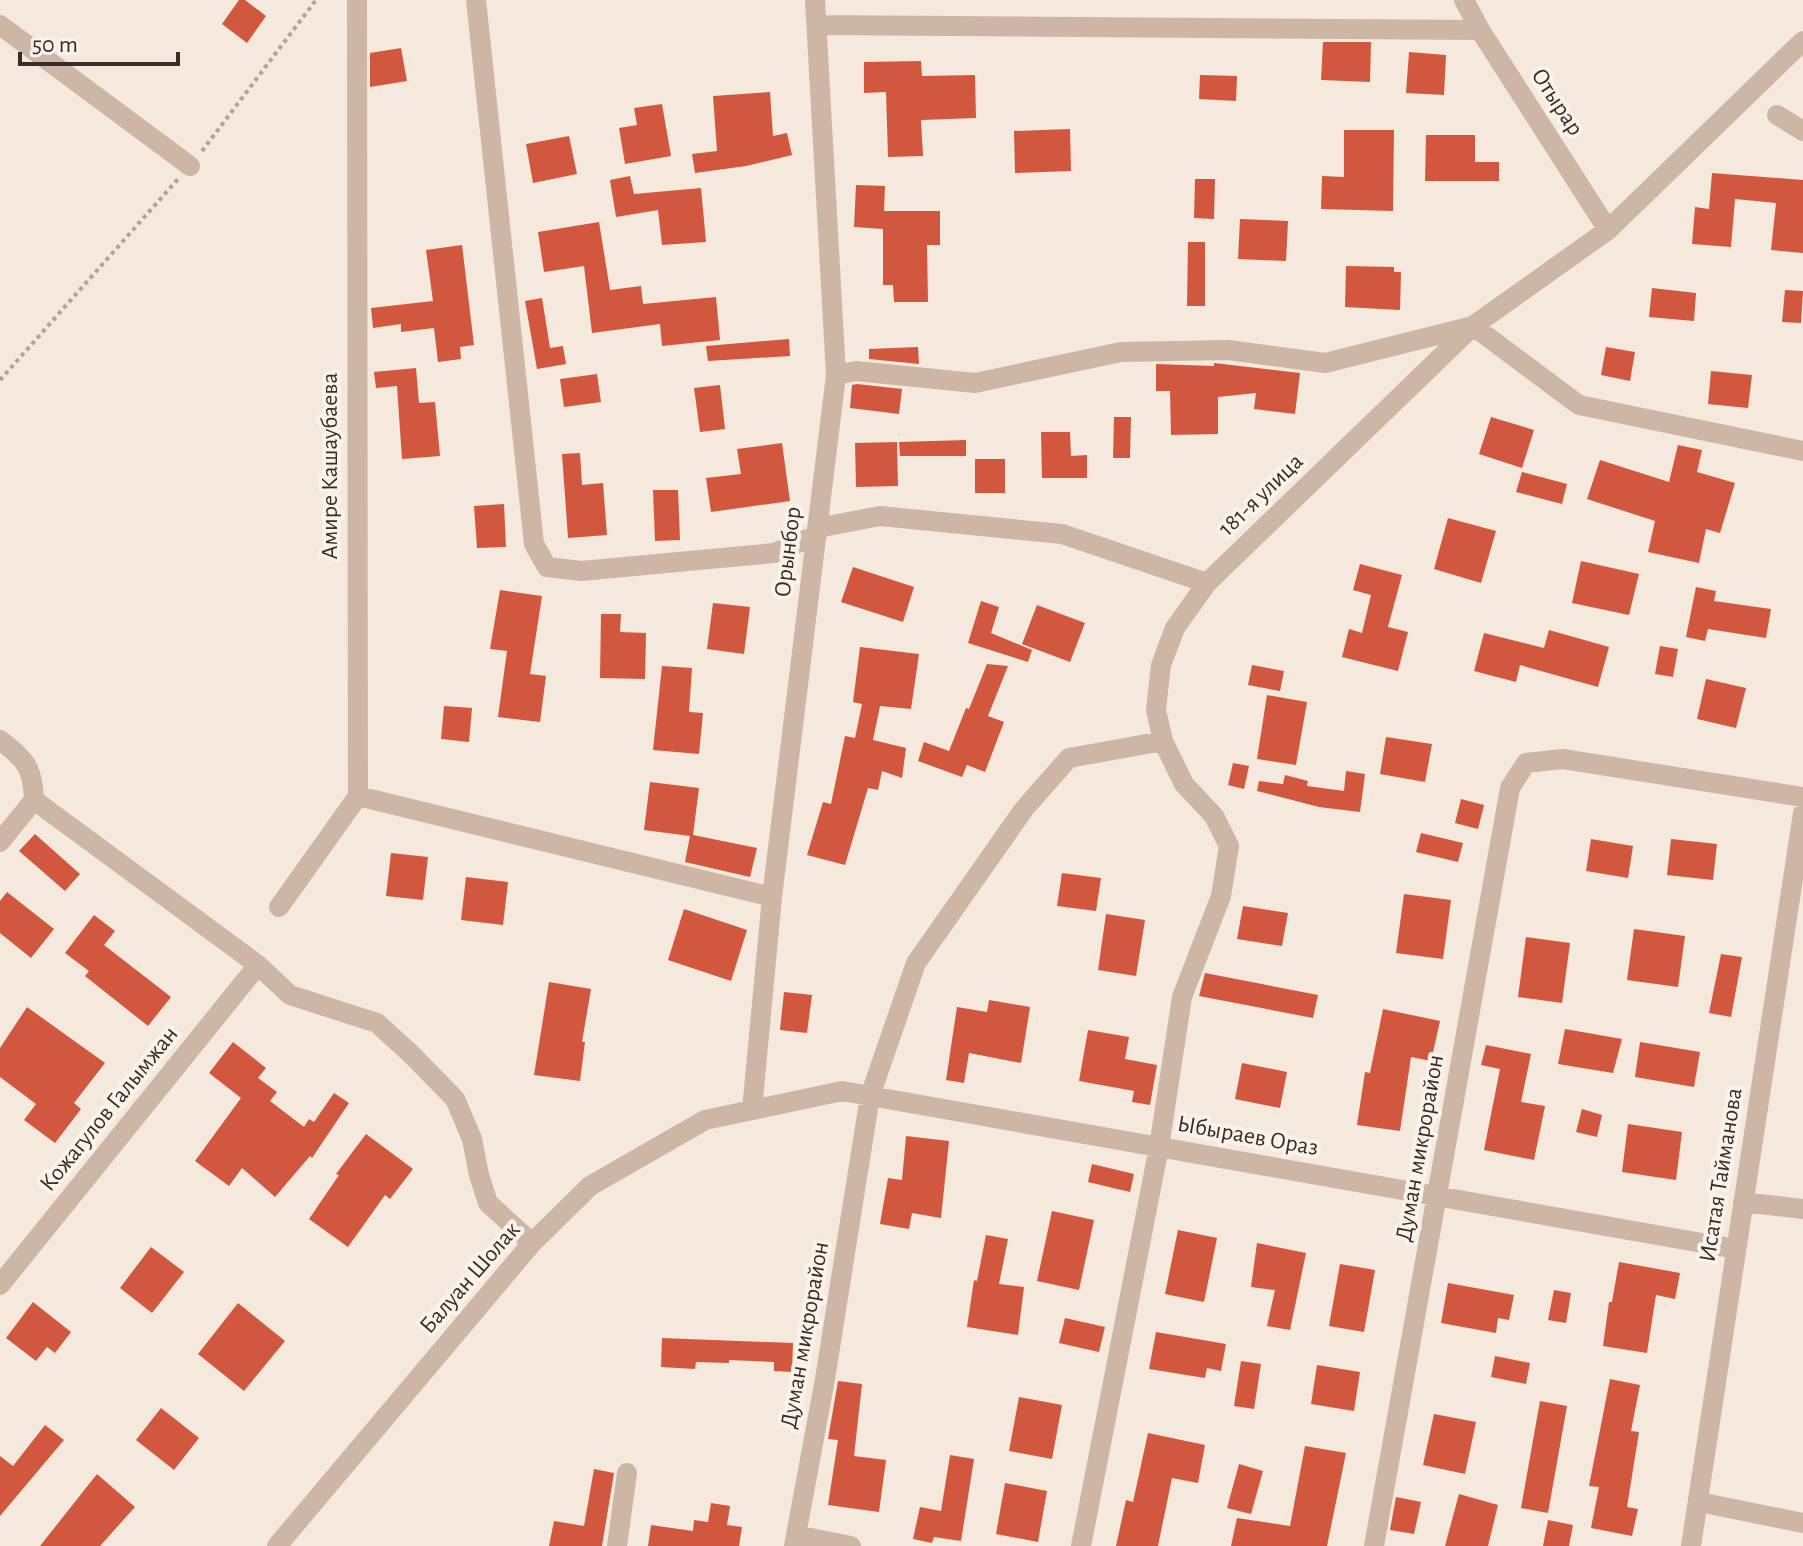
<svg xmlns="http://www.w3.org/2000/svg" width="1803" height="1546" font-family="'Alegreya Sans',sans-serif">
<rect width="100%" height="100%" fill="#f5e8dc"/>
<!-- building -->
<path fill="#d1583e" d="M239,0H245L266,16L247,43L222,24Z
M1323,42H1371L1370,82L1321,80Z
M401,48L407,81L370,87V53Z
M1409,52L1446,55L1444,95L1406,93Z
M921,61L922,76L975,75L976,118L921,120L923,156L888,157L886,92L864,93V62Z
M1200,75L1237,76L1236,101L1199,99Z
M770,92L773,136L787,133L792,155L746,166L695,173L692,154L717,151L713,96Z
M662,104L671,156L625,164L619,128L637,125L634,108Z
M1070,129L1071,171L1015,173L1014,131Z
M1344,130H1394L1393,211L1321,209L1322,176L1344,177Z
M1426,135H1475V162H1499V181H1425Z
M569,136L577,174L533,183L526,144Z
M1712,173L1803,180V253L1771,250L1776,203L1735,199L1731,247L1692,244L1695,207L1709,209Z
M630,176L634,194L701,188L706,242L662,245L658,210L616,217L610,180Z
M1195,179H1215L1214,219L1194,218Z
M856,185L885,186L884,211H940V245H927L928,302H894L893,285H883V229L854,227Z
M1240,219L1288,221L1286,261L1238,259Z
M599,222L610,290L641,286L643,304L716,297L720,340L662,346L660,324L592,333L584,266L544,272L538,232Z
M1188,242H1205V306H1187Z
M462,245L474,345L460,347L461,359L438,362L434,328L401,332V324L373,328L371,308L433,301L426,250Z
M1346,266L1394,267V272H1401L1400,310L1345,307Z
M1652,288L1696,293L1694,321L1649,317Z
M1785,290L1803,291L1801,323L1782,322Z
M542,298L550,348L563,346L566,364L537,369L525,301Z
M789,339L790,356L708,361L706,346Z
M918,347L919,364L869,359V349Z
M1606,347L1635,352L1630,381L1601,375Z
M1214,363L1300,373L1295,414L1254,409L1256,393L1218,397V434L1171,435L1170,391H1156V364L1214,366Z
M416,368L419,403L435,402L440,456L402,459L397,386L376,388L374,372Z
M1711,371L1752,375L1748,408L1708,404Z
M597,374L601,402L564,407L560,379Z
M857,384L902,389L899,414L850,408L852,385Z
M720,385L725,429L700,432L694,388Z
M1114,417H1131L1130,458H1113Z
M1491,417L1534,430L1522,468L1479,454Z
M1041,432H1070L1071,456L1087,455V478H1042Z
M966,440V456H900L899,442Z
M897,442L898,486L856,487L855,443Z
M782,443L790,501L711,512L706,478L741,474L737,449Z
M1678,445L1702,450L1697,472L1735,483L1720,533L1706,529L1699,563L1648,552L1655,521L1587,499L1600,460L1669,482Z
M580,453L582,485L603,483L607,535L568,538L562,454Z
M975,459H1005V493H975Z
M1522,472L1567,484L1562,504L1516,492Z
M653,490H678L680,540L655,541Z
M504,504L506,547L477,548L474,506Z
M1448,518L1496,531L1481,583L1434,569Z
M1581,561L1639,574L1629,615L1572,603Z
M1360,564L1402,575L1388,627L1408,632L1398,671L1342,657L1349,629L1362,633L1371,595L1353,590Z
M853,567L914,587L903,622L841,602Z
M1696,587L1716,591L1714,601L1771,609L1766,638L1708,629L1705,641L1686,637Z
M500,590L542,596L530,674L546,676L540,722L498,717L507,651L490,649Z
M981,601L999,607L991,633L1032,650L1028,662L968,643Z
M713,603L750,607L744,654L707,649Z
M1037,605L1085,623L1070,662L1022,644Z
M601,614H621L620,632L646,633L645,679L600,678Z
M1549,630L1609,647L1598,687L1520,665L1516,682L1474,671L1484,633L1544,648Z
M1660,646L1678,649L1673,677L1655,674Z
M860,647L919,654L911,709L880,706L873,740L906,748L902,778L882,771L878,790L868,788L845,865L807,855L823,802L831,804L845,736L855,738L862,704L853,702Z
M987,664L1008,666L988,716L1004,722L985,772L967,765L962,777L918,761L924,742L949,751L966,708L969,709Z
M1252,665L1284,671L1280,691L1248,685Z
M662,666L692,668L689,712L703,713L699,754L653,750Z
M1706,679L1746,688L1736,728L1697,719Z
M1267,695L1307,702L1296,765L1257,759Z
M444,706L472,708L469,742L441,739Z
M1386,737L1432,744L1425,782L1380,774Z
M1233,763L1249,766L1244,789L1228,785Z
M1346,771L1365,774L1360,812L1319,807L1257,791L1259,781L1283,784L1285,775L1308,781L1307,786L1344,791Z
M650,782L699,788L693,835L757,848L750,877L685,862L690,836L644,830Z
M1461,799L1484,805L1478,829L1455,823Z
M1421,833L1463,843L1458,862L1416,852Z
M35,834L80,874L65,891L19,851Z
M1591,839L1633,846L1628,878L1586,871Z
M1671,839L1717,844L1713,880L1667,875Z
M391,853L428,857L423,900L386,896Z
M1062,873L1101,878L1096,911L1057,906Z
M466,877L508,882L503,925L461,920Z
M7,892L54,929L31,958L0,933V901Z
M1404,894L1451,900L1443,959L1396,953Z
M1243,906L1288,913L1282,946L1237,939Z
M684,909L747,930L731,981L668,960Z
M1106,914L1145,920L1136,976L1098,970Z
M94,915L115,931L104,945L171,997L148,1026L85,976L89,971L65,953Z
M1634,929L1685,936L1678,987L1627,980Z
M1526,937L1570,943L1562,1003L1518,997Z
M1721,954L1742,957L1731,1017L1709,1013Z
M1205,973L1318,995L1313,1018L1199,996Z
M549,982L591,989L582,1042H585L580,1081L534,1075Z
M784,992L812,995L807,1033L780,1030Z
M989,1000L1030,1007L1021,1063L969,1053L964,1083L946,1080L957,1007L987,1012Z
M27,1007L105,1063L74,1103L81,1109L55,1143L24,1120L36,1104L0,1077V1048Z
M1383,1009L1440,1021L1431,1061L1411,1057L1400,1131L1357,1125L1365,1072L1370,1073Z
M1565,1029L1622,1039L1613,1073L1558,1064Z
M1088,1030L1129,1037L1125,1059L1157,1065L1150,1105L1132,1102L1134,1091L1079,1081Z
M233,1042L266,1068L258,1078L277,1092L270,1101L304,1127L309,1119L314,1122L334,1093L349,1103L312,1158L310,1156L275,1197L242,1168L229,1186L195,1161L241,1098L209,1073Z
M1640,1042L1700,1052L1694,1087L1635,1077Z
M1486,1045L1531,1054L1521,1102L1545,1106L1534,1160L1484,1150L1500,1069L1481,1065Z
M1242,1063L1287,1072L1280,1108L1235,1099Z
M1582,1109L1602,1115L1597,1137L1576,1132Z
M1628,1124L1682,1132L1676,1180L1622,1172Z
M366,1134L413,1169L390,1199L385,1195L348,1247L309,1219L339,1175L336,1174Z
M906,1136L949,1141L941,1218L912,1213L909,1229L880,1224L888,1178L902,1180Z
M1092,1164L1134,1174L1130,1192L1088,1182Z
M1052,1211L1094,1220L1079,1290L1037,1281Z
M1178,1230L1217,1238L1204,1302L1165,1294Z
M986,1235L1008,1239L999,1284L1024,1287L1018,1335L967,1327L974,1280L977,1281Z
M1257,1243L1306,1253L1290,1330L1267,1326L1275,1290L1251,1287Z
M151,1247L184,1272L152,1313L120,1288Z
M1619,1262L1680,1273L1675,1299L1656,1295L1647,1353L1603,1346L1609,1302H1612Z
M1340,1264L1375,1270L1364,1332L1329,1326Z
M1448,1283L1514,1295L1509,1320L1498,1318L1496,1333L1441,1323Z
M1554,1290L1571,1293L1566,1323L1548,1320Z
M33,1302L71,1332L55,1353L47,1347L36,1361L6,1338Z
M238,1303L285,1341L244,1391L198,1354Z
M1065,1318L1105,1327L1099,1352L1059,1343Z
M1156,1332L1226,1344L1221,1371L1207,1368L1205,1378L1149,1369Z
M662,1338L793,1343L792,1372L774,1371V1362L729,1360V1363L696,1362L695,1369L661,1367Z
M1495,1356L1530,1363L1526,1384L1491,1377Z
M1241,1361L1261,1364L1254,1409L1234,1406Z
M1317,1365L1360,1372L1354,1411L1311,1404Z
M1610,1379L1640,1385L1631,1431L1639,1432L1627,1507L1638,1509L1632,1536L1591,1528L1599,1487L1589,1486Z
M838,1381L862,1384L854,1456L886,1460L879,1512L828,1505L838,1440L828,1439Z
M1019,1397L1062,1405L1052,1459L1009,1451Z
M1540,1401L1567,1406L1548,1513L1521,1508Z
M161,1408L199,1438L174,1470L136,1440Z
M1434,1414L1476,1422L1465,1474L1423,1465Z
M45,1425L64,1440L0,1516V1456L13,1466Z
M1148,1433L1205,1445L1198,1483L1172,1478L1158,1546H1116L1126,1500L1133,1502Z
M1305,1446L1346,1453L1327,1546H1231L1237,1518L1290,1526Z
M950,1455L974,1459L961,1541L934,1537L932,1543L913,1539L920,1507L941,1511Z
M1239,1464L1263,1471L1251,1514L1227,1508Z
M594,1469L614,1473L602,1546H549L554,1521L584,1526Z
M97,1474L135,1507L100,1546H40Z
M1005,1483L1047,1491L1038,1542L996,1534Z
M1459,1494L1498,1505L1488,1546H1445Z
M1396,1497L1421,1502L1414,1534L1390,1530Z
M711,1503L730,1506L727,1525L742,1527L739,1546H648L651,1525L693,1531L694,1520L708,1522Z
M1548,1520L1573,1525L1569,1546H1543Z"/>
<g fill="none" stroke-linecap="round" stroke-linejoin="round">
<!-- path -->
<path stroke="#baa091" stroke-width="4" stroke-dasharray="4 4" stroke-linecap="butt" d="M202,151L316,0
M0,380L178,179"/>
<!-- minor -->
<path stroke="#ceb6a7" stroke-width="20" d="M476,0L534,544L547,567L581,571L774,553L817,535
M1464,0L1480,30L1608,230
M0,25L190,166
M818,25L1480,30
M1777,115L1803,131
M836,375L856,371L975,383L1121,352L1228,350L1325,363L1473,326L1579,405L1803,451
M817,528L880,516L1062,534L1207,583
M0,740C25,759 33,767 34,800L258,965L290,995L377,1023L412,1055L455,1099L472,1139L479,1175L488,1203L532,1243
M358,796L772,897
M0,842L34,800
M279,907L358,796L357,0
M752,1110L772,897L836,375L815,0
M1743,1202L1803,1209
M0,1285L258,965
M1699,1502L1803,1523
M796,1535L851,1546
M277,1546L532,1243L590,1186L705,1120L842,1091L1736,1249
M617,1546L627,1473
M794,1546L825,1379L870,1096L916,963L1024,809L1069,758L1163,741
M1081,1546L1159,1147L1182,997L1221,896L1229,846L1214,816L1184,784L1163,741L1156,710L1161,665L1175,628L1207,583L1473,326L1608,230L1803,41
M1374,1546L1510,788L1526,763L1563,759L1803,797
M1691,1546L1803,813"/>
</g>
<g text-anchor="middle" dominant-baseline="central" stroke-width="8" stroke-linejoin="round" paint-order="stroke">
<!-- street labels -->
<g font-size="24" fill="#3a2c28" stroke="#fbf2ea">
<text transform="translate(1557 102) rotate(57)">Отырар</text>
<text transform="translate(330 466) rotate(-90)">Амире Кашаубаева</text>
<text transform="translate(1261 495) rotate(-44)">181-я улица</text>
<text transform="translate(788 552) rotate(-83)">Орынбор</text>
<text transform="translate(109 1109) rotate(-51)">Кожагулов Галымжан</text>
<text transform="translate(1248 1136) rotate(10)">Ыбыраев Ораз</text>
<text transform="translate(1420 1148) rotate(-80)">Думан микрорайон</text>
<text transform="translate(1721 1175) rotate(-81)">Исатая Тайманова</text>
<text transform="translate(470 1278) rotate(-49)">Балуан Шолак</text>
<text transform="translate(805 1335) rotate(-80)">Думан микрорайон</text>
</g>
</g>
<!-- scale -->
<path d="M20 52v12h158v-12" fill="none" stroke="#3a2c28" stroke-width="4"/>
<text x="32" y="52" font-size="24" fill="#3a2c28" stroke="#fbf2ea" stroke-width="6" paint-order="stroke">50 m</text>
</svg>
